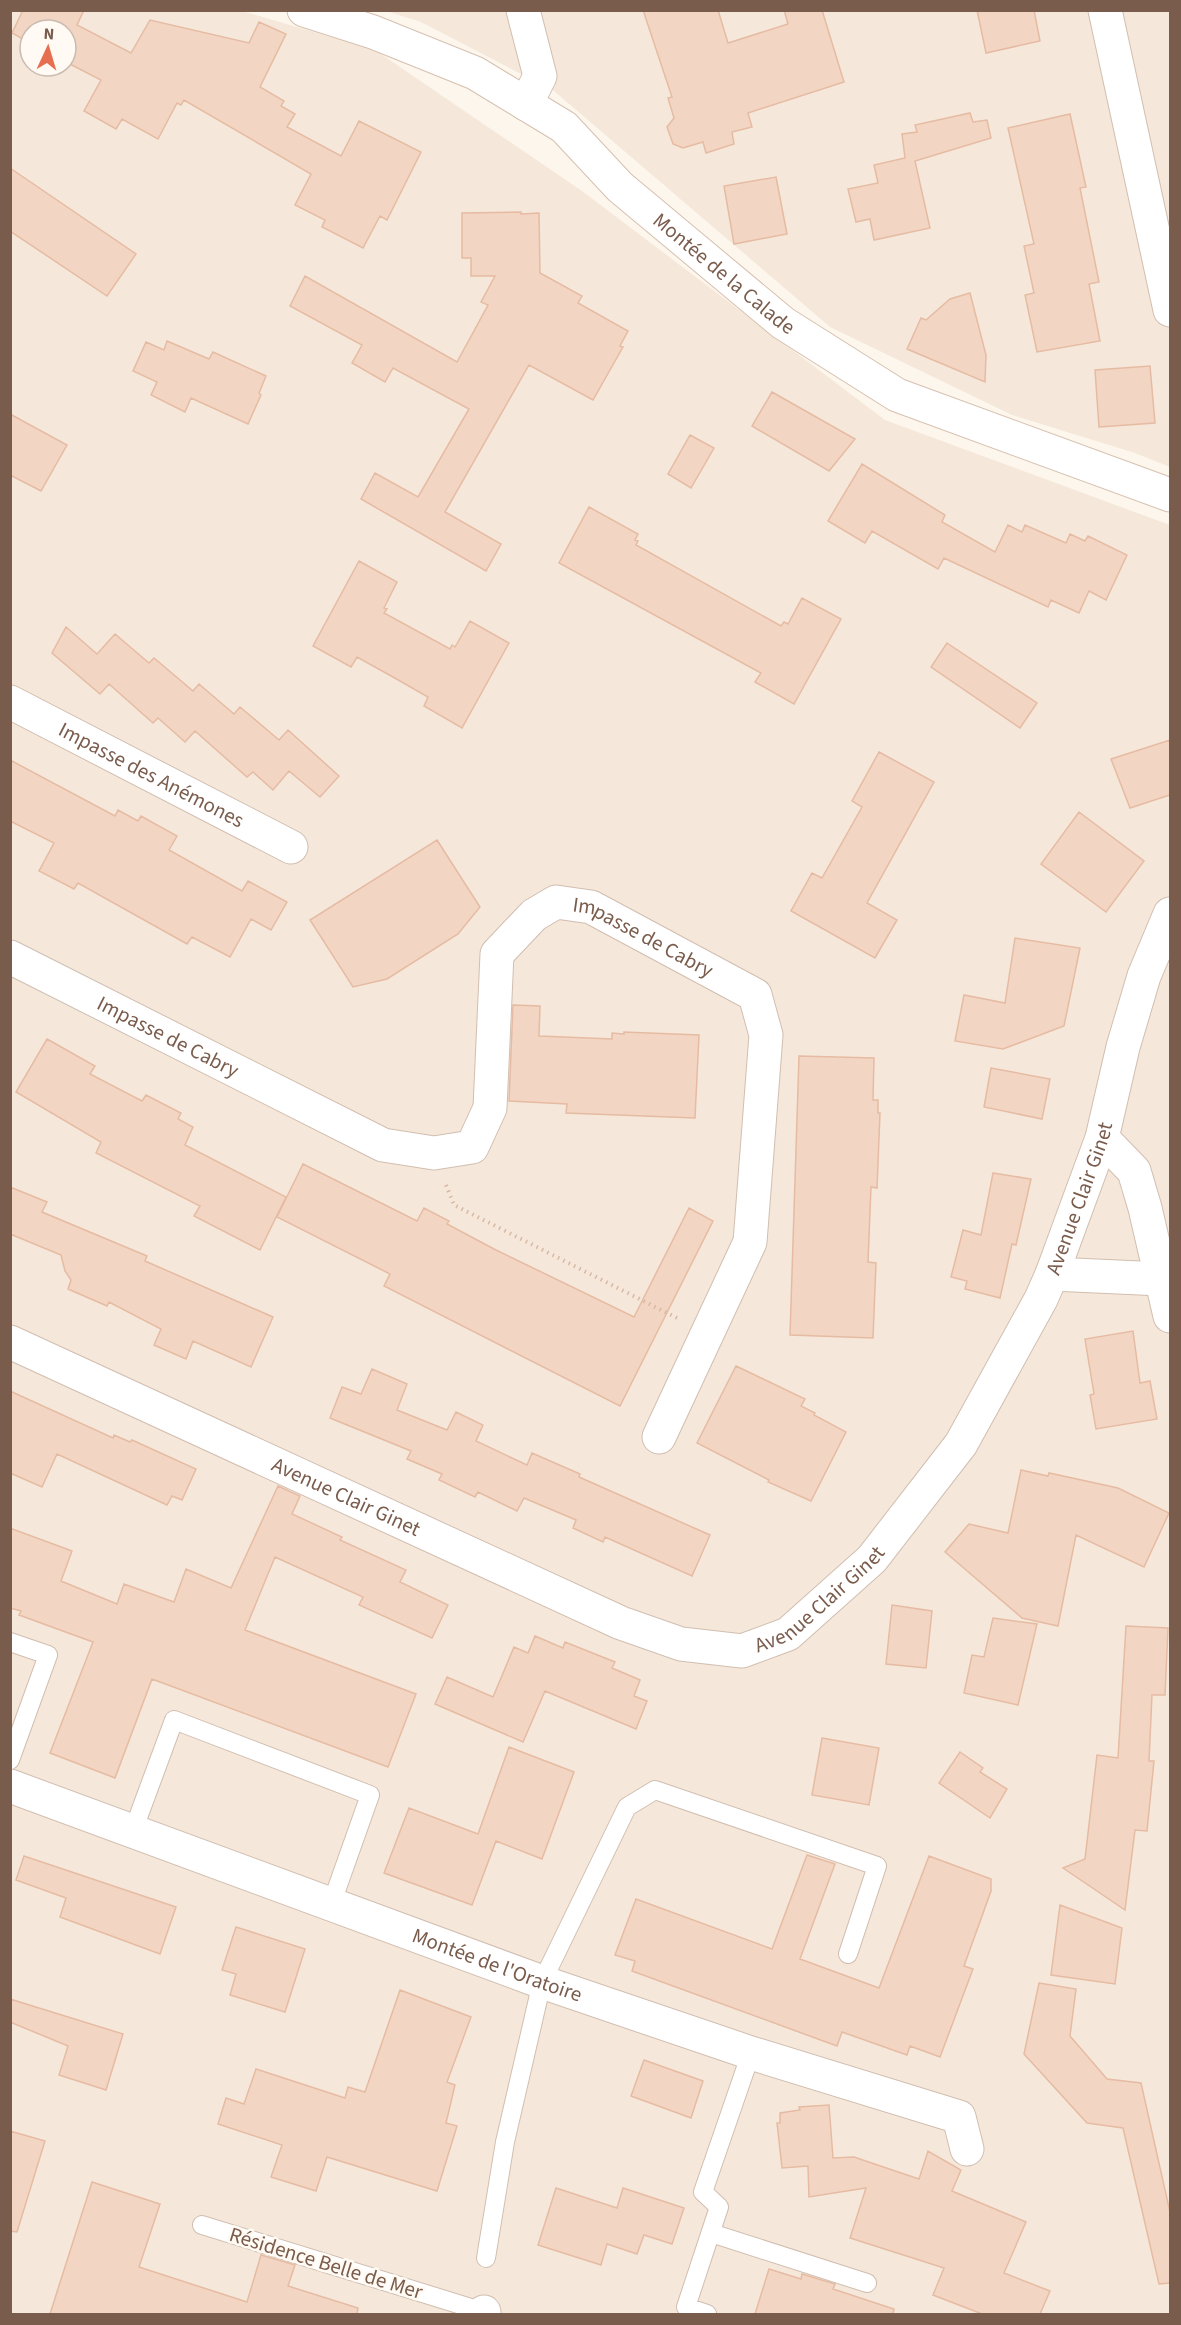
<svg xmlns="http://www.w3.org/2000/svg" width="1181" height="2325" font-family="'Source Sans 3',sans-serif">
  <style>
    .residential { fill: #f5e8da; fill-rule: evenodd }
    .building { fill: #f3d5c3; stroke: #e6bba3; stroke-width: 1.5 }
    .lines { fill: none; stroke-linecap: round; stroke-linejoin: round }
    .lane-casing { stroke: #d1beb0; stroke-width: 20 }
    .street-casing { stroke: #d1beb0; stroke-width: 35 }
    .secondary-casing { stroke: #d6c0b0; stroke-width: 35 }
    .path { stroke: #d9b8a5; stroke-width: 4; stroke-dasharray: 1.5 4.5; stroke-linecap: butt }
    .lane { stroke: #fff; stroke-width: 18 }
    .street { stroke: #fff; stroke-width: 33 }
    .secondary { stroke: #fff; stroke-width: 33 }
    .labels { text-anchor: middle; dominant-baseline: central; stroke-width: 5; stroke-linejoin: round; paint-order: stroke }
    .street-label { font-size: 21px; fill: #7a5c4d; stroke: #fffaf3 }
  </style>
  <rect width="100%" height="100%" fill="#fdf6ec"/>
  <!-- residential -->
  <path class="residential" d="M11,11h231l133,39 207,141 303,229 285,105v1789h-1159zM30,30h36v36h-36z
    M386,11h784v456l-35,-14 -123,-38 -182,-88 -276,-236 -133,-69z"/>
  <!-- building -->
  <path class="building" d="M23,10h61l-7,15 54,28 19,-33 99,23 10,-21 27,12 -26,53 24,14 -3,5 14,8 -8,13 54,29 18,-35 62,31 -34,68 -7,-4 -17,32 -41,-21 3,-7 -30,-15 16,-31 -127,-74 -3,5 -4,-2 -19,36 -36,-20 -6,10 -32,-18 17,-31 -35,-18v-32h-36v13l-18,-10z
    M643,10h75l10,33 60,-19 -4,-14h38l22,72 -96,31 4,14 -20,5 2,12 -28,9 -3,-11 -20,6 -10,-4 -6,-17 7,-9 -6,-20 4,-1z
    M977,10h57l6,31 -54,12z
    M970,113l3,9 14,-2 4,18 -76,23 15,67 -56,12 -4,-21 -14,3 -8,-33 30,-6 -4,-18 31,-7 -3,-24 15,-2 -2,-7z
    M1070,114l16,73 -6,1 19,94 -10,2 11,57 -63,11 -12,-57 9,-2 -10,-47 10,-2 -26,-116z
    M10,168l126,86 -29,42 -97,-65z
    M776,177l11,57 -53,10 -10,-58z
    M521,212v2l18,-1 1,60 42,23 -4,7 50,28 -8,15 3,1 -30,53 -64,-35 -84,147 56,32 -15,27 -125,-72 14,-26 43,24 51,-88 -76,-41 -8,14 -33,-19 10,-18 -72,-39 15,-30 152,86 31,-57 -7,-3 14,-26h-24v-18h-9v-45z
    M970,293l16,62 -1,27 -78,-33 14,-31 5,2 24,-21z
    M167,341l42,18 4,-7 53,24 -7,17 2,2 -13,29 -57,-26 -6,14 -34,-17 6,-13 -24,-11 13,-29 18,8z
    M1150,366l5,57 -56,4 -4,-57z
    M772,392l83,47 -26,32 -77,-45z
    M10,414l57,31 -26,46 -31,-16z
    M690,435l24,13 -23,40 -23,-14z
    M862,464l83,51 -3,7 53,30 13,-27 14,7 3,-7 41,18 4,-9 15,7 3,-5 39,19 -21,45 -17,-9 -10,22 -28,-13 -3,7 -104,-49 -6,11 -66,-38 -7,12 -37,-22z
    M589,507l49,27 -3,6 3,1 -2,4 145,81 3,-4 4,2 14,-26 39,21 -47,85 -39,-22 6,-9 -202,-110z
    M359,561l38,21 -13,26 3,1 -3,4 66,36 2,-4 3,2 15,-26 39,22 -47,85 -38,-22 4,-9 -35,-20 -36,-20 -6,10 -38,-21z
    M66,627l31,27 18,-20 34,29 5,-5 39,33 6,-7 35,30 6,-7 39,33 9,-10 51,46 -19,21 -31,-26 -16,19 -20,-18 -6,5 -52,-46 -10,11 -27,-24 -5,5 -44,-39 -9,10 -48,-41z
    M947,643l90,60 -17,25 -89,-61z
    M1170,740v55l-40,13 -19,-49z
    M879,752l55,30 -67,121 30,17 -22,38 -84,-47 21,-38 10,5 40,-71 -10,-6z
    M10,760l105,56 3,-6 20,11 3,-5 36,20 -8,14 73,41 6,-10 39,21 -16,28 -20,-11 -21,38 -38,-20 -5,7 -109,-61 -4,6 -35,-18 15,-28 -44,-22z
    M1079,812l65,49 -38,51 -65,-48z
    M437,840l43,67 -22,27 -71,45 -34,8 -43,-67z
    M1015,938l65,10 -16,78 -61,23 -48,-8 9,-46 41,8z
    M513,1005l27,1 -1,30 73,3v-6l12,1v-2l75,3 -4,83 -129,-5 1,-9 -58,-3z
    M47,1039l48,27 -5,8 52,27 4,-6 35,18 -3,6 15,8 -8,18 101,52 -26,53 -66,-34 6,-10 -104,-53 5,-11 -85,-50z
    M799,1056l75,2 -1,42h5v13h2l-3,75 -6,-1 -3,75 8,1 -3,75 -83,-3z
    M991,1068l59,11 -8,40 -58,-12z
    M303,1164l114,57 7,-13 25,13 -2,3 47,25 140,68 55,-109 24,13 -93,185 -236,-120 6,-12 -113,-57z
    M993,1173l38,6 -15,66 -4,-1 -12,54 -35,-9 2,-8 -16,-4 12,-47 18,5z
    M10,1187l37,15 -5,10 105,44 -2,5 128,56 -22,50 -58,-26 -7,18 -32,-14 7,-16 -52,-27 -2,4 -39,-17 3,-9 -6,-9 -4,-16 -51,-21z
    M1133,1331l7,52 10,-2 7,38 -61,10 -6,-34 4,-1 -9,-55z
    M736,1366l69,33 -4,7 14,7 -1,2 32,17 -35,69 -43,-19 1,-2 -72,-37z
    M372,1369l35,15 -10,26 50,20 9,-18 27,13 -7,16 51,24 5,-12 48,21 -1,3 131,58 -18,41 -87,-39 -2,5 -30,-14 3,-8 -52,-22 -7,13 -39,-19 -3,5 -36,-17 3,-6 -35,-15 4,-8 -81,-33 12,-31 19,7z
    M10,1391l103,47 1,-3 16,7 2,-2 64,29 -14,31 -10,-4 -5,9 -110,-51 -15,33 -32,-14z
    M1021,1470l27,6 1,-3 69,15 51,25 -25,54 -68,-32 -18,91 -36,-8 -77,-66 24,-28 39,9z
    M278,1486l22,10 -8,18 50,23 -2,3 66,30 -6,12 48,23 -16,33 -73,-33 4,-8 -88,-40 -30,73 171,64 -28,73 -236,-88 -37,99 -65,-25 43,-111 -74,-27 2,-4 -11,-3v-80l62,23 -11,30 56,23 7,-20 50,18 12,-33 45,19z
    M892,1605l40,6 -6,57 -40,-4z
    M993,1618l44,6 -19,81 -54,-12 8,-38 12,2z
    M1126,1626l42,2 -3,67h-13l-3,66h5l-7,70 -12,-1 -10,80 -62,-42 22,-9 12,-104 21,3z
    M535,1636l28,12 2,-6 50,20 -3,6 28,12 -6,16 13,5 -11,28 -91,-38 -22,51 -88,-38 12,-27 46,20 21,-50 14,6z
    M822,1738l57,10 -10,57 -57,-10z
    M509,1747l65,25 -32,87 -46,-18 -24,64 -88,-32 25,-65 69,26z
    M960,1752l23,16 -3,4 27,17 -17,29 -51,-35z
    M807,1855l28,9 -35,95 79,29 50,-132 62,23v12l-27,75 9,3 -33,88 -30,-11 -3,9 -65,-23 -5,14 -205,-75 3,-10 -20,-6 21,-56 136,50z
    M24,1856l152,51 -16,47 -100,-37 6,-19 -50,-18z
    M1060,1905l62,23 -7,56 -64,-9z
    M236,1927l69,22 -20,63 -55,-17 6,-21 -14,-4z
    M1039,1983l37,6 -6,47 37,43 34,4 29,129v71l-11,1 -36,-156 -36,-5 -63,-69z
    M400,1990l71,27 -24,65 8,3 -9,38 11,3 -20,65 -110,-34 -11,34 -45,-14 11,-32 -64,-21 8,-26 18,6 12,-35 89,29 3,-11 17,5z
    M10,1999l113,35 -17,56 -47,-15 9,-29 -58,-24z
    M644,2060l59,21 -12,37 -60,-22z
    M829,2105l4,53 21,-1 65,22 9,-28 33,19 -9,21 74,31 -22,51 46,18 -10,23h-58l-49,-19 11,-27 -94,-30 16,-50 -57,9 -1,-31 -26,2 -5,-45h3v-10l20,-3 -1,-3z
    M10,2131l35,10 -28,91 -7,-1z
    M92,2182l68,22 -21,63 108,35 14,-47 34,10 -7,21 70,22 -1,6h-307z
    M556,2188l61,20 6,-20 61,20 -12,36 -28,-9 -7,19 -30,-10 -6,21 -63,-20z
    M769,2269l32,10 1,-5 33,10 -2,5 61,20 -1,5h-138z"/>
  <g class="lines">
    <!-- lane casing -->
    <g class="lane-casing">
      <path id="lane" d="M10,1642l38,13 -38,105
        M133,1831l41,-111 196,75 -39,110
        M202,2225l282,87
        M711,2233l156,50
        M486,2258l19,-116 37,-160 85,-175 28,-17 222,76 -29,88
        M707,2314l-21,-7 33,-100 -16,-15 48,-139"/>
    </g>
    <!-- street casing -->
    <g class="street-casing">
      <g id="street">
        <path d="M523,10l17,66 -14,28"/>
        <path d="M1105,10l65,300"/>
        <path id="s1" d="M10,702l281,145"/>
        <path id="s2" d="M10,957l373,188 51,8 38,-6 18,-39 7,-154 37,-39 22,-13 35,5 164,88 11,40 -16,207 -91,195"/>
        <path d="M1102,1138l32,33 11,37 25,108"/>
        <path d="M1052,1274l110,5"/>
        <path id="s3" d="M10,1342l611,281 60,21 61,7 46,-17 84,-75 89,-115 80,-145 11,-25 50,-136 21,-91 21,-71 26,-62"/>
        <path id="s4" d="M10,1786l532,196 209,71 208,64 8,32"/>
        <path d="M484,2314v-2"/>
      </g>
    </g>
    <!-- secondary casing -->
    <g class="secondary-casing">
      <g id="secondary">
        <path id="s5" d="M304,10l69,22 102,41 89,54 56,60 163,136 114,72 273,100"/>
      </g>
    </g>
    <!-- path -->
    <path class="path" d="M446,1185l8,20 223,113"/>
    <!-- lane -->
    <use href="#lane" class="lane"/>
    <!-- street -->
    <use href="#street" class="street"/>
    <!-- secondary -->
    <use href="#secondary" class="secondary"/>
  </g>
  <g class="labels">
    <!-- street labels -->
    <g class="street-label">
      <text stroke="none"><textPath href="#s5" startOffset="504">Montée de la Calade</textPath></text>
      <text stroke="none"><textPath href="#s1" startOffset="159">Impasse des Anémones</textPath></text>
      <text stroke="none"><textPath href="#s2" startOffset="879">Impasse de Cabry</textPath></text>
      <text stroke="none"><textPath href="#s2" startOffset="177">Impasse de Cabry</textPath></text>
      <text stroke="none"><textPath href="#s3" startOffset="1378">Avenue Clair Ginet</textPath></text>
      <text stroke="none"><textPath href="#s3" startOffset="370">Avenue Clair Ginet</textPath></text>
      <text stroke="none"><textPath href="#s3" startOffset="892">Avenue Clair Ginet</textPath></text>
      <text stroke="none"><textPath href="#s4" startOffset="519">Montée de l'Oratoire</textPath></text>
      <text transform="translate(326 2263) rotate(17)">Résidence Belle de Mer</text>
    </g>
  </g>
  <!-- border -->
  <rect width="1181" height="2325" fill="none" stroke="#7a5c4d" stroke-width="24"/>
  <!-- north arrow -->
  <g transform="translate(48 48) rotate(4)"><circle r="28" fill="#fffaf3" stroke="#cabbb1" stroke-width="1.5"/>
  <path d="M0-4.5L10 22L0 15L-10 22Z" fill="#e76f51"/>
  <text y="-9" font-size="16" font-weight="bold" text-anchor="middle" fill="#7a5c4d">N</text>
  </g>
</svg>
